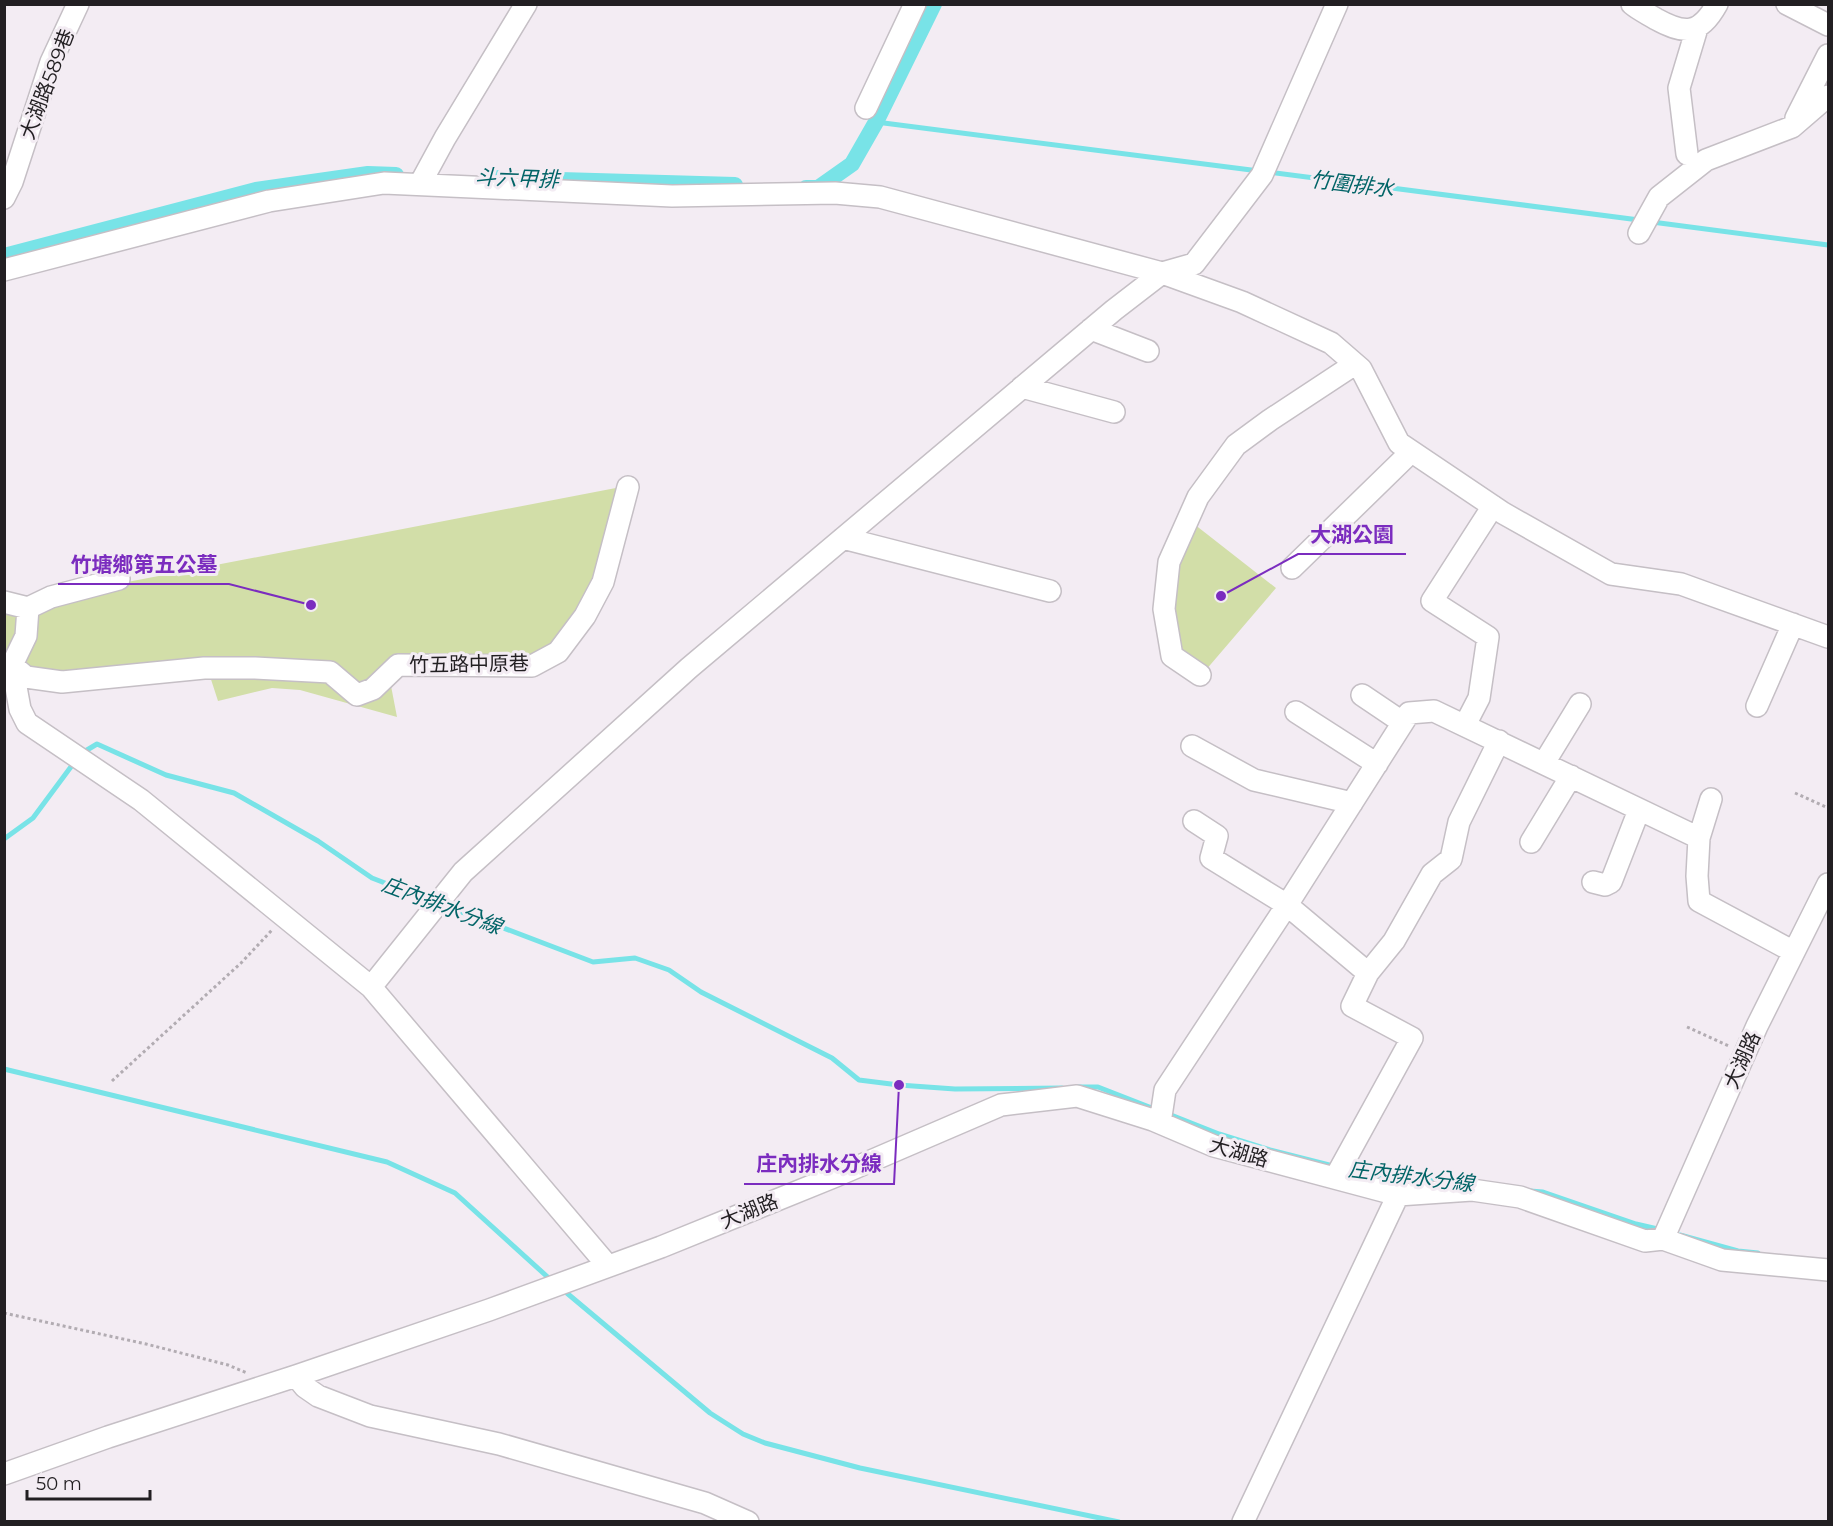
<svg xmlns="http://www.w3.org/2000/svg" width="1833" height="1526" font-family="Montserrat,'Noto Sans TC',sans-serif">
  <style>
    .green { fill: #d2dea8 }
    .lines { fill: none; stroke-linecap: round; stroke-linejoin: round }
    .stream { stroke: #78e3e7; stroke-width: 5 }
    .canal { stroke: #78e3e7; stroke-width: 16 }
    .minor-casing { stroke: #c5bfc5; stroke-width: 24 }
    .path { stroke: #b2acb2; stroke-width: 3; stroke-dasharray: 3 3; stroke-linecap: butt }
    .minor { stroke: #fff; stroke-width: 21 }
    .labels { text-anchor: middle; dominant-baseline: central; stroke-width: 6; stroke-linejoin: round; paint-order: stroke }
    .street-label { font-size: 20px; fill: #221f22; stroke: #f3ecf3 }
    .water-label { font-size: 21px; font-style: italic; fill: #026467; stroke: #f3ecf3 }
    .leader { fill: none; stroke: #7b2cbf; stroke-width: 2 }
    .callout-dot { fill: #7b2cbf; stroke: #f3ecf3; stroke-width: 2 }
    .callout-label { font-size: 21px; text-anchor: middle; font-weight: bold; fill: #7b2cbf; stroke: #f3ecf3; stroke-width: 6; stroke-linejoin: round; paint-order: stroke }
  </style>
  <rect width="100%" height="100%" fill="#f3ecf3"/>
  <!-- green -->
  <path class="green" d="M621,487l-19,81 -36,71 -38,22 -141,4 10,52 -97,-27 -28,-2 -54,13 -12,-37 -159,13 -42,-19 -1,-49 113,-25z
    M1194,524l82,64 -71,83 -27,-19 -7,-49 7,-44z"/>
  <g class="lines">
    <!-- stream -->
    <path class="stream" d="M876,122l383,49
      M1268,172l371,48
      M1652,222l176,23
      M82,753l15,-9 69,31 68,18 84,48 54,37 62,24
      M4,839l29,-21 43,-58
      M443,905l150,57 42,-4 34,12 32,22 131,66 27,22 40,5 56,4 107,-1
      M4,1069l383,93 68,31 97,88
      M1078,1087h20l59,23
      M1166,1113l53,21 51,16 67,17
      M1346,1169l13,4 88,9
      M1530,1191l13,1 93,32 26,6
      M1680,1235l58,16 20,2
      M562,1289l148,124 33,21 22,9 95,25 259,54"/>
    <!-- canal -->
    <path class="canal" d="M491,178l244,7
      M806,188h12l34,-24 24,-42 58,-118
      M4,256l252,-66 112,-16 28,1"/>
    <!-- minor casing -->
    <g class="minor-casing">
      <path id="minor" d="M1632,4c7,6 16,10 24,15 29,16 44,16 61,-15
        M1787,4l41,21
        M866,108l49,-104
        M1796,118l32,-63
        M1687,154l-8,-66 18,-60
        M420,184l25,-46 81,-134
        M4,198l8,-16 39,-120 27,-58
        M1639,233l20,-36 47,-37 86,-33 36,-31
        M4,270l265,-69 115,-18 288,13 163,-3 45,4 282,76 80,29 89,41 30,26 38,74 104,70 108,61 70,10 147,53
        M1091,329l57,22
        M1022,387l92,25
        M843,538l207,53
        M1292,568l119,-116
        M4,602l24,6 23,-11 68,-18
        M28,608l-2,28 -14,29 8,44 7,14 114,77 230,187 237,279
        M5,666l7,-1 14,12 36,5 142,-14h51l75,4 27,23 16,-6 25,-24 134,1 26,-14 27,-36 18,-34 25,-95
        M1200,675l-28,-19 -8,-47 5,-47 29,-65 38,-52 34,-25 85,-56
        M1362,695l40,27
        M1757,706l36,-82
        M1296,712l81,52
        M1465,725l14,-27 9,-61 -56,-36 61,-95
        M1192,746l62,34 98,23
        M1544,763l36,-59
        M1194,821l23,15 -6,22 76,47 81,68
        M1699,838l12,-39
        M1531,842l40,-66
        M1593,882l12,3 6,-3 28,-72
        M371,987l92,-115 226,-204 425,-358 48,-37 32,-9 68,-89 75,-171
        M1160,1123l5,-33 122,-185 122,-192 25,-2 265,127 -2,38 2,25 95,51
        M1335,1178l77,-140 -60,-32 16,-33 26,-32 38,-67 19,-15 8,-37 40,-81
        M1663,1239l94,-213 71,-142
        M296,1376l9,11 13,9 52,20 129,28 206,59 43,19
        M4,1474l104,-37 188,-61 193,-66 172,-63 175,-71 165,-71 76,-9 76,24 61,26 184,49 74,-5 48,7 125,44 18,-2 59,21 106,10
        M1243,1522l155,-327"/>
    </g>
    <!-- path -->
    <path class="path" d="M1795,793l33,15
      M1687,1027l42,19
      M112,1081l129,-118 31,-33
      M4,1313l142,31 82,21 19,8"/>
    <!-- minor -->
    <use href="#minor" class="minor"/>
  </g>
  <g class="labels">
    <!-- street labels -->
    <g class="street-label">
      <text transform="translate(47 84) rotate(-69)">大湖路589巷</text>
      <text transform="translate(469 664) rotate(-1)">竹五路中原巷</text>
      <text transform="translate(1742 1060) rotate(-66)">大湖路</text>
      <text transform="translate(1239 1152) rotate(16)">大湖路</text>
      <text transform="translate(749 1211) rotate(-22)">大湖路</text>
    </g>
    <!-- water labels -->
    <g class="water-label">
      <text transform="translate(517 178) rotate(2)">斗六甲排</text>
      <text transform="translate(1352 184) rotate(7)">竹圍排水</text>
      <text transform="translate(442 905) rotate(21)">庄內排水分線</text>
      <text transform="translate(1411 1176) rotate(7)">庄內排水分線</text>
    </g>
  </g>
  <!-- callouts -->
  <path class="leader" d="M1221 596L1298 554H1406M311 605L229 584H58M899 1085L894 1184H744"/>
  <g class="callout-dot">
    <circle cx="1221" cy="596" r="6"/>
    <circle cx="311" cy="605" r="6"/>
    <circle cx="899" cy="1085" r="6"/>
  </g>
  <g class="callout-label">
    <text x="1352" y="542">大湖公園</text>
    <text x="144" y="572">竹塘鄉第五公墓</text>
    <text x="819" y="1171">庄內排水分線</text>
  </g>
  <!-- border -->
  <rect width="1833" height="1526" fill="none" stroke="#221f22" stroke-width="12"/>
  <!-- scale -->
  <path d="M27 1490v9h123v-9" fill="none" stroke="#221f22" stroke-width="3"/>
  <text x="36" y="1490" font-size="18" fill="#221f22" stroke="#f3ecf3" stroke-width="4.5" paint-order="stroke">50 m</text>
</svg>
